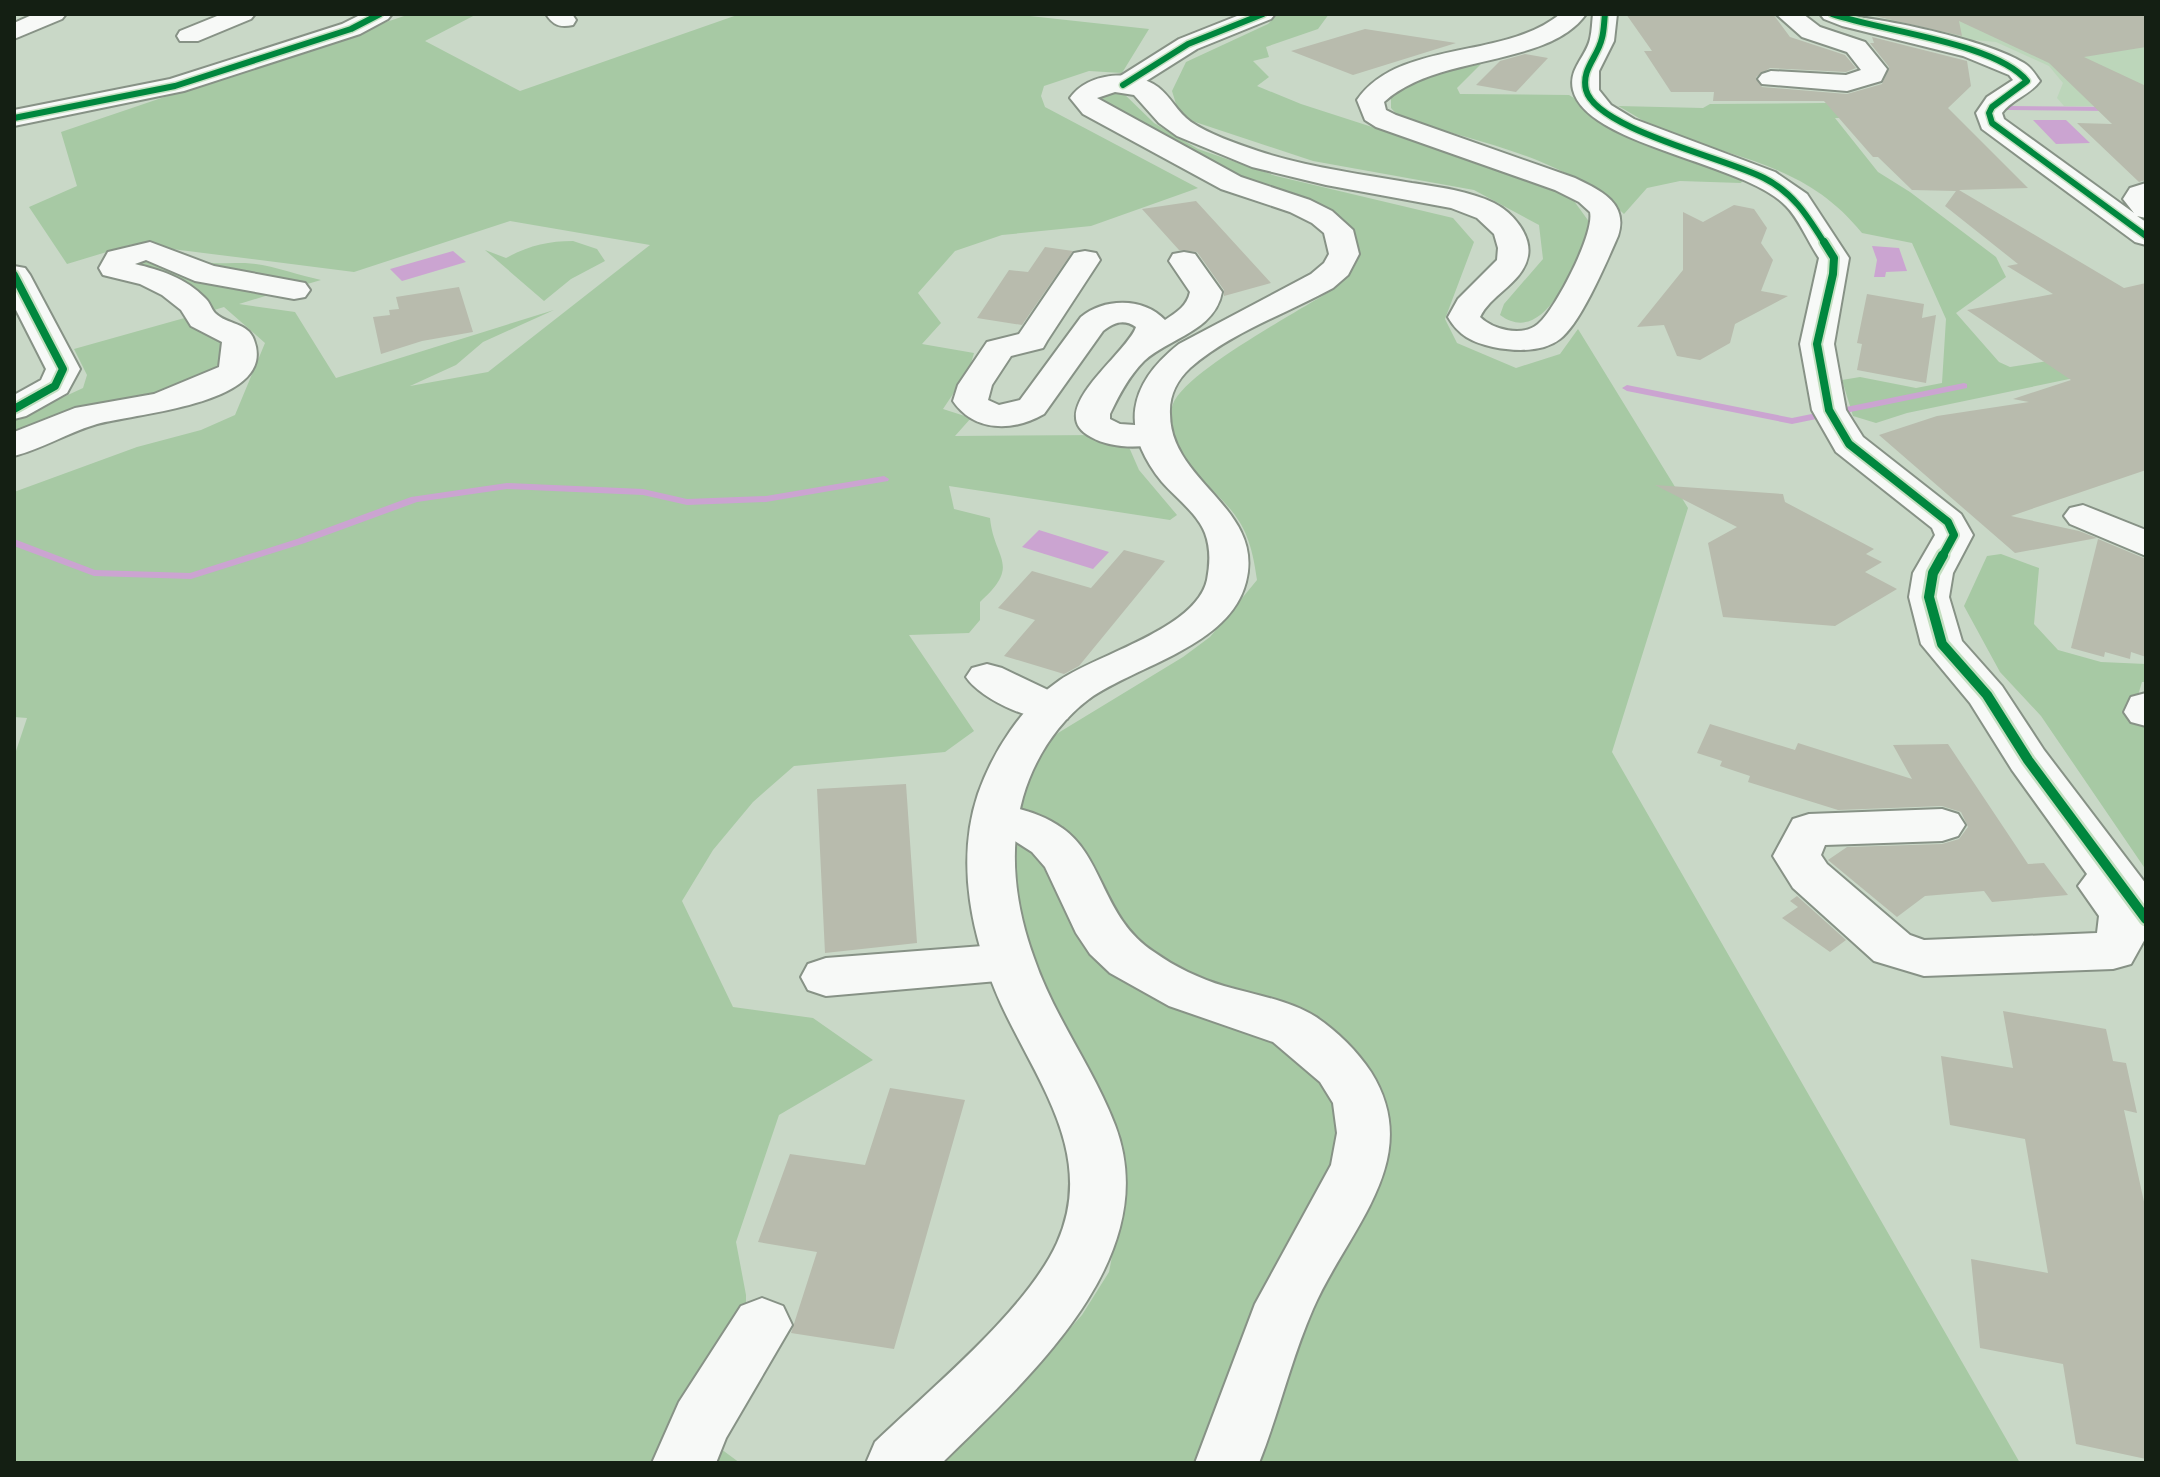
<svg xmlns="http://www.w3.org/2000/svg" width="2160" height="1477" font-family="Manrope,sans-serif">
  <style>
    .built { fill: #bcd6ba }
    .green { fill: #a7c9a4 }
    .water { fill: #cba4d1 }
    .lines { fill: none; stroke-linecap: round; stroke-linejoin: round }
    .stream { fill: #cba4d1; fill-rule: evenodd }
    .building { fill: #b8bbad }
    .minor-casing { stroke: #879286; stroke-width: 4 }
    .major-casing { stroke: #879286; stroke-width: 4 }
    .minor { fill: #f7f9f7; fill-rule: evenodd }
    .major { fill: #f7f9f7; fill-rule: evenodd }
    .cycleway-far2-casing { stroke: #c3dfc0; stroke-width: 9 }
    .cycleway-far1-casing { stroke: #c3dfc0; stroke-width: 12 }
    .cycleway-casing { stroke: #c3dfc0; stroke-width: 15 }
    .cycleway-far2 { stroke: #00873e; stroke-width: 6 }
    .cycleway-far1 { stroke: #00873e; stroke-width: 8 }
    .cycleway { stroke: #00873e; stroke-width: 10 }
  </style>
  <rect width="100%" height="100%" fill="#c9d8c7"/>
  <!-- built -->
  <path class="built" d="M1884,14l198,5 64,28v59h-82l-7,-8 6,-15 -14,-17 -53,-24 -56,-5 -52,-12z"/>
  <!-- green -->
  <path class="green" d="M410,14h67l-52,27 95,50 220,-77h271l138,15 -27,44 -33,-2 -45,15 -3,10 4,11 153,81 -107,38 -89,9 -47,16 -37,42 23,30 -19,21 52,9 -5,17 -26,39 28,9 -16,18 150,-1 20,3 14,32 38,45 -7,5 -221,-34 5,23 36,9c4,42 32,46 -10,84v18l-11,13 -60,2 65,96 -29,21 -151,14 -41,36 -40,48 -31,51 51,106 80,11 60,42 -94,55 -43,127 10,53v29l-67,94 61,45h-726v-706l13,-39 -13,-1v-225l123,-45 64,-17 34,-15 30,-72 -41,-36 -13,4 -82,-44 7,-12 142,37 -39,12 56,8 41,66 218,-68 -71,32 -27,23 -46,21 78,-14 162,-127 -140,-24 -156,51 -182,-23c20,17 49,14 73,14 24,1 52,12 76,17l-24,7 -171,-39 11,-3 -4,-1 -66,20 -38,-57 48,-21 -16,-54z
    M1278,14h51l-11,15 -52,18 3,10 -16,4 16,16 -12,9 44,18 232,75 41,22 16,22c-11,32 -43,127 -90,92l4,-11 39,-45 -4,-34 -65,-35 -161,-29 -133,-44 -8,-26 14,-29 82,-38z
    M1468,62l13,2 -24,24 3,6 109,1 65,39 111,42 -4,7 -61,-2 -33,7 -23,26c-57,-57 -150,-73 -224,-96l-9,-10v-16z
    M1119,89l35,34 44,26 78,27 177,42 21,24 -29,77 12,24 59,25 44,-14 18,-25 110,179 -76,244 408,711h-1088l115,-109 35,-39 27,-43 11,-56 -129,-288 40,-169 27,-26 125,-76 27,-20 47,-57c-8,-60 -23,-67 -62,-108 -15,-15 -30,-47 -22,-68 12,-32 126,-93 159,-114 26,-23 34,-31 16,-64l-118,-52 -144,-73z
    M1825,103l16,1 18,14h-24l43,54 32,20 86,65 10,20 -50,36 43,49 11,5 136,-21v17l-239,50 -31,10 -23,-7 -11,-36 18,-3 56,11 26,-5 4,-64 -34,-76 -50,-10c-55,-69 -125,-73 -200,-103 -15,-6 -29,-16 -44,-24l85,2 7,-4z
    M573,241l24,8 8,12 -34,18 -27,22 -59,-51 21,8c22,-12 42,-17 67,-17z
    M188,317l40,21 -8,38 -206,64v-20l69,-32 4,-13 -13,-26z
    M2001,554l38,14 -5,56 24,26 43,12 45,2v18h-4l-9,30 13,17v141l-105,-154 -41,-44 -36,-66 23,-50z"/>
  <!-- water -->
  <path class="water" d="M2033,120h33l24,23 -34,1z
    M1872,246l27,2 8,23 -21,1 -1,5h-11l3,-17z
    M453,251l13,11 -64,19 -12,-12z
    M1039,530l70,22 -16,17 -71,-22z"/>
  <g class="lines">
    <!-- stream -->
    <path class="stream" d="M2007,106l104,1 4,2 -4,2 -101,-1h-3z
      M1964,383l3,1v4l-175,36 -165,-33 -5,-3 5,-3 165,33z
      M884,476l5,3 -1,2 -122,21 -79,3 -44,-10 -136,-6 -90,13 -112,41 -114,36 -97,-3 -80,-30v-7l81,31 95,3 107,-34 114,-42 96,-14 136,6 44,10 79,-3z"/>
  </g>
  <!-- building -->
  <path class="building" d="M1626,14h147l17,23 55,18 11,13 -10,4 -76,-4 -14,9 6,10 85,7 35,-10 7,-17 -19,-24h4l-2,-6 95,24 4,25 -23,22 80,80 -69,2 165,98 22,-5v187l-135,46 68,15 18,7 -82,15 -136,-118 58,-19 92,-14 -16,-3 58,-19 -104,-70 86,-16 -46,-28 11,-2 -73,-58 11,-15 -44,-1 -34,-33h-5l-49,-56h-111l1,-9h-43l-27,-41h8z
    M1866,14h280v33l-62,10 62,29v94l-7,2 -62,-59 35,1 -63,-61 -90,-42 3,15z
    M1365,29l91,14 -103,32 -62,-24z
    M1525,54l23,4 -32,34 -40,-7 24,-24z
    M1196,201l75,82 -47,13v-6l-27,-38 -18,-2 -37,-41z
    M1734,205l20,4 13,19 -6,15 12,17 -12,31 27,5 -53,28 -5,19 -30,17 -23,-4 -13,-31 -27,2 46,-57v-58l20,10z
    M1045,247l28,4 -51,74 -45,-7 32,-48 19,2z
    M459,287l14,45 -51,9 -41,13 -8,-37 17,-2 -1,-5 10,-1 -3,-12z
    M1867,294l57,10 -2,14 14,-3 -10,68 -69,-13 5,-26 -5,-1z
    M1655,485l128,9 2,8 89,47 -8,5 16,8 -17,10 32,17 -62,37 -112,-9 -15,-74 29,-16z
    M2098,539l48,20v98l-15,-5 -1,7 -25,-7 -1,5 -33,-9z
    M1124,550l41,11 -86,105 -15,8 -60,-18 31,-36 -37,-12 34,-37 59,17z
    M1710,724l85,26 3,-7 114,36 -19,-34 55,-1 80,120 16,-1 24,32 -76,7 -8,-11 -59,5 -28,21 -69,-57 19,-13 95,-3 17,-5 9,-12 -7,-15 -19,-6 -104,4 -90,-28 2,-6 -30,-10 2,-5 -25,-8z
    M906,784l11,159 -92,10 -8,-164z
    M1797,896l49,44 -16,12 -48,-34 16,-11 -8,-6z
    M2003,1011l103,18 7,32 13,2 11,50 -13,-3 22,101v248l-70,-15 -13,-80 -83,-16 -9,-89 77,14 -23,-134 -75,-14 -9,-69 72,12z
    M890,1088l75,12 -71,249 -103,-16 26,-81 -59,-10 32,-88 75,11z"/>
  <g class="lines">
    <!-- minor casing -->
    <g class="minor-casing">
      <path id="minor" d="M34,14h32l-4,5 -48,20v-16z
        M222,14h33l-4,5 -53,22h-18l-3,-5 3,-5z
        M362,14h30l-4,5 -28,15 -176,57 -170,35v-16l156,-31 172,-55z
        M546,14h26l4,6 -3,5c-13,3 -20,0 -27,-11z
        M1242,14h33l-4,5 -74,30 -65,41h-18l-4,-5 4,-5 65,-41z
        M1593,14h24l-3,27 -15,30v19l12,15 23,14 141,53 32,22 42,64 -15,86 12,66 17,27 98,77 12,21 -20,38 -4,24 13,44 40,45 42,64 102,134v53l-15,27 -18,5 -189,7 -50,-15 -81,-73 -20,-32 20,-37 16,-5 133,-5 16,5 7,11 -7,11 -16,5 -117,4 -4,10 6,9 83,71 14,5 173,-7 2,-17 -21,-30 9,-12 -75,-104 -42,-67 -49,-59 -12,-47 4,-24 22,-38 -3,-7 -96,-76 -24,-42 -12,-66 19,-86c-11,-16 -20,-39 -33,-52 -42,-44 -199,-60 -213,-116 -5,-21 13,-33 17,-51 2,-8 2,-17 3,-25z
        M1776,14h27l17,13 45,15 22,27 -6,12 -34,10 -85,-7 -4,-5 4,-5 9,-3 75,4 15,-5 -14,-18 -45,-15z
        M1820,14c47,0 163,24 204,49 7,4 11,11 16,18 -10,14 -28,18 -38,32l2,6 130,94 -11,-14 7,-11 16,-5v35l-9,-2 9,6v23l-11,-3 -153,-113 -6,-16 11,-16 26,-17 -4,-5 -46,-19 -121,-30 -18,-7z
        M150,242l64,24 91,17 5,7 -5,7 -11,2 -99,-18 -49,-21 -11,4c25,6 51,14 70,34 5,4 6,11 10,15 12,12 33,9 39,27 25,66 -124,73 -160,85 -27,8 -52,24 -80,31v-24l61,-24 79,-14 65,-27 3,-25 -31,-16 -10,-16 -19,-15 -22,-11 -37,-9 -4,-7 9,-16z
        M1085,251l11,2 4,7 -53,81 -4,7 -32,8 -19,29 -4,15 11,5 21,-5 61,-83c23,-19 62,-20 84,3 12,-8 22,-14 25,-28l-21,-31 4,-7 11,-2 11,2 27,38c-7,39 -53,46 -78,69 -15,15 -25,34 -34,53v5l10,5 45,3 5,8 -5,8c-24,5 -53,6 -74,-6 -49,-25 36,-83 45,-110 -12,-8 -21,-5 -33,4l-59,83c-31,18 -70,18 -91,-13l5,-16 29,-43 32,-8 55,-81z
        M14,266l11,2 5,7 50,94 -13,24 -41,23 -12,3v-24l27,-15 5,-11 -32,-63z
        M2083,505l63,25v26l-76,-32 -6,-8 6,-8z
        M987,664l15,4 65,31 7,10 -7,10c-27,7 -85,-18 -101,-42l6,-9z
        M2146,693v33l-15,-4 -7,-10 7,-15z
        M995,802c23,7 47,11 67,26 42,29 40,90 92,124 21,15 46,27 70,34 31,9 65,14 92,31 22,15 41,34 55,55 55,88 -24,158 -58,237 -22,50 -34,104 -54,154h-64l60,-159 76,-139 6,-32 -4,-30 -13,-21 -47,-40 -104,-36 -59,-33 -20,-19 -14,-21 -31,-66 -13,-15 -22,-14 -31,-9 -7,-11 7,-11z
        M1009,944l18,5 7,13 -7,13 -18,5 -183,16 -18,-6 -7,-13 7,-13 18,-6z
        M762,1298l21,8 9,19 -66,113 -10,25h-64l27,-61 62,-96z"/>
    </g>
    <!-- major casing -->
    <g class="major-casing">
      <path id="major" d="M1560,14h26c-38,54 -149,39 -202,88l2,8 10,5 179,63c25,12 54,25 43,58 -11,25 -37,87 -58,103 -18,14 -47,12 -67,8 -21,-5 -34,-11 -45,-30l10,-18 39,-39 1,-12 -4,-14 -17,-16 -26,-10 -125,-23 -74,-18 -75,-31 -18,-13 -25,-28 -19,-3 -18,6 144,79 69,23 22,11 21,19 6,24 -11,21 -15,13c-47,26 -102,44 -143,80 -13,12 -21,28 -20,46 0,68 95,94 76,168 -16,64 -109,83 -157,117 -32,24 -55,60 -66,98 -15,53 -8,109 11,161 20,59 59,109 81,167 51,133 -89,255 -173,338h-76l9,-21c55,-53 151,-131 182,-199 40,-88 -21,-163 -56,-239 -29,-65 -46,-141 -23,-210 15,-43 44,-88 82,-114 38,-26 136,-51 147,-100 3,-16 4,-31 -2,-47 -8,-20 -29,-35 -43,-51 -42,-52 -35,-97 17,-138l132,-70 13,-11 5,-9 -5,-21 -12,-10 -22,-11 -69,-23 -138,-75 -13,-16c18,-26 63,-29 88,-11 13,10 19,25 33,35 20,13 44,21 67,29 49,16 102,23 154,32 27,4 57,8 82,20 18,9 38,32 34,53 -5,27 -37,38 -48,61 13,13 43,20 58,7 17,-14 57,-91 52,-112l-11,-10 -24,-12 -179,-63 -11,-7 -8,-20c42,-61 148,-40 203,-86z"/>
    </g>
    <!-- minor -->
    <use href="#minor" class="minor"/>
    <!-- major -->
    <use href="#major" class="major"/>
    <!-- cycleway-far2 casing -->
    <g class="cycleway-far2-casing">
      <path id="cycleway-far2" d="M1605,14c-1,8 -1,17 -3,24 -4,19 -21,31 -16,52 10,39 142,69 178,88 30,15 44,39 61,66
        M1832,14c49,17 165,29 195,67l-35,26 -3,6 3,10 154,113
        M1123,85l65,-41 75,-30
        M14,118l161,-32 176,-57 29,-15"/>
    </g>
    <!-- cycleway-far1 casing -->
    <g class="cycleway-far1-casing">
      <path id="cycleway-far1" d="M1824,242l10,16 -1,16 -16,70 12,66 20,34 99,78 6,13 -12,22
        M14,275l49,94 -8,17 -41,23"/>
    </g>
    <!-- cycleway casing -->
    <g class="cycleway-casing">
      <path id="cycleway" d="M1943,555l-10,18 -4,24 13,47 45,51 41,65 118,159"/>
    </g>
    <!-- cycleway-far2 -->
    <use href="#cycleway-far2" class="cycleway-far2"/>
    <!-- cycleway-far1 -->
    <use href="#cycleway-far1" class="cycleway-far1"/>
    <!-- cycleway -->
    <use href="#cycleway" class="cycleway"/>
  </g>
  <!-- border -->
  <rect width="2160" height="1477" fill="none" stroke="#141f13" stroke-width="32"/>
</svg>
